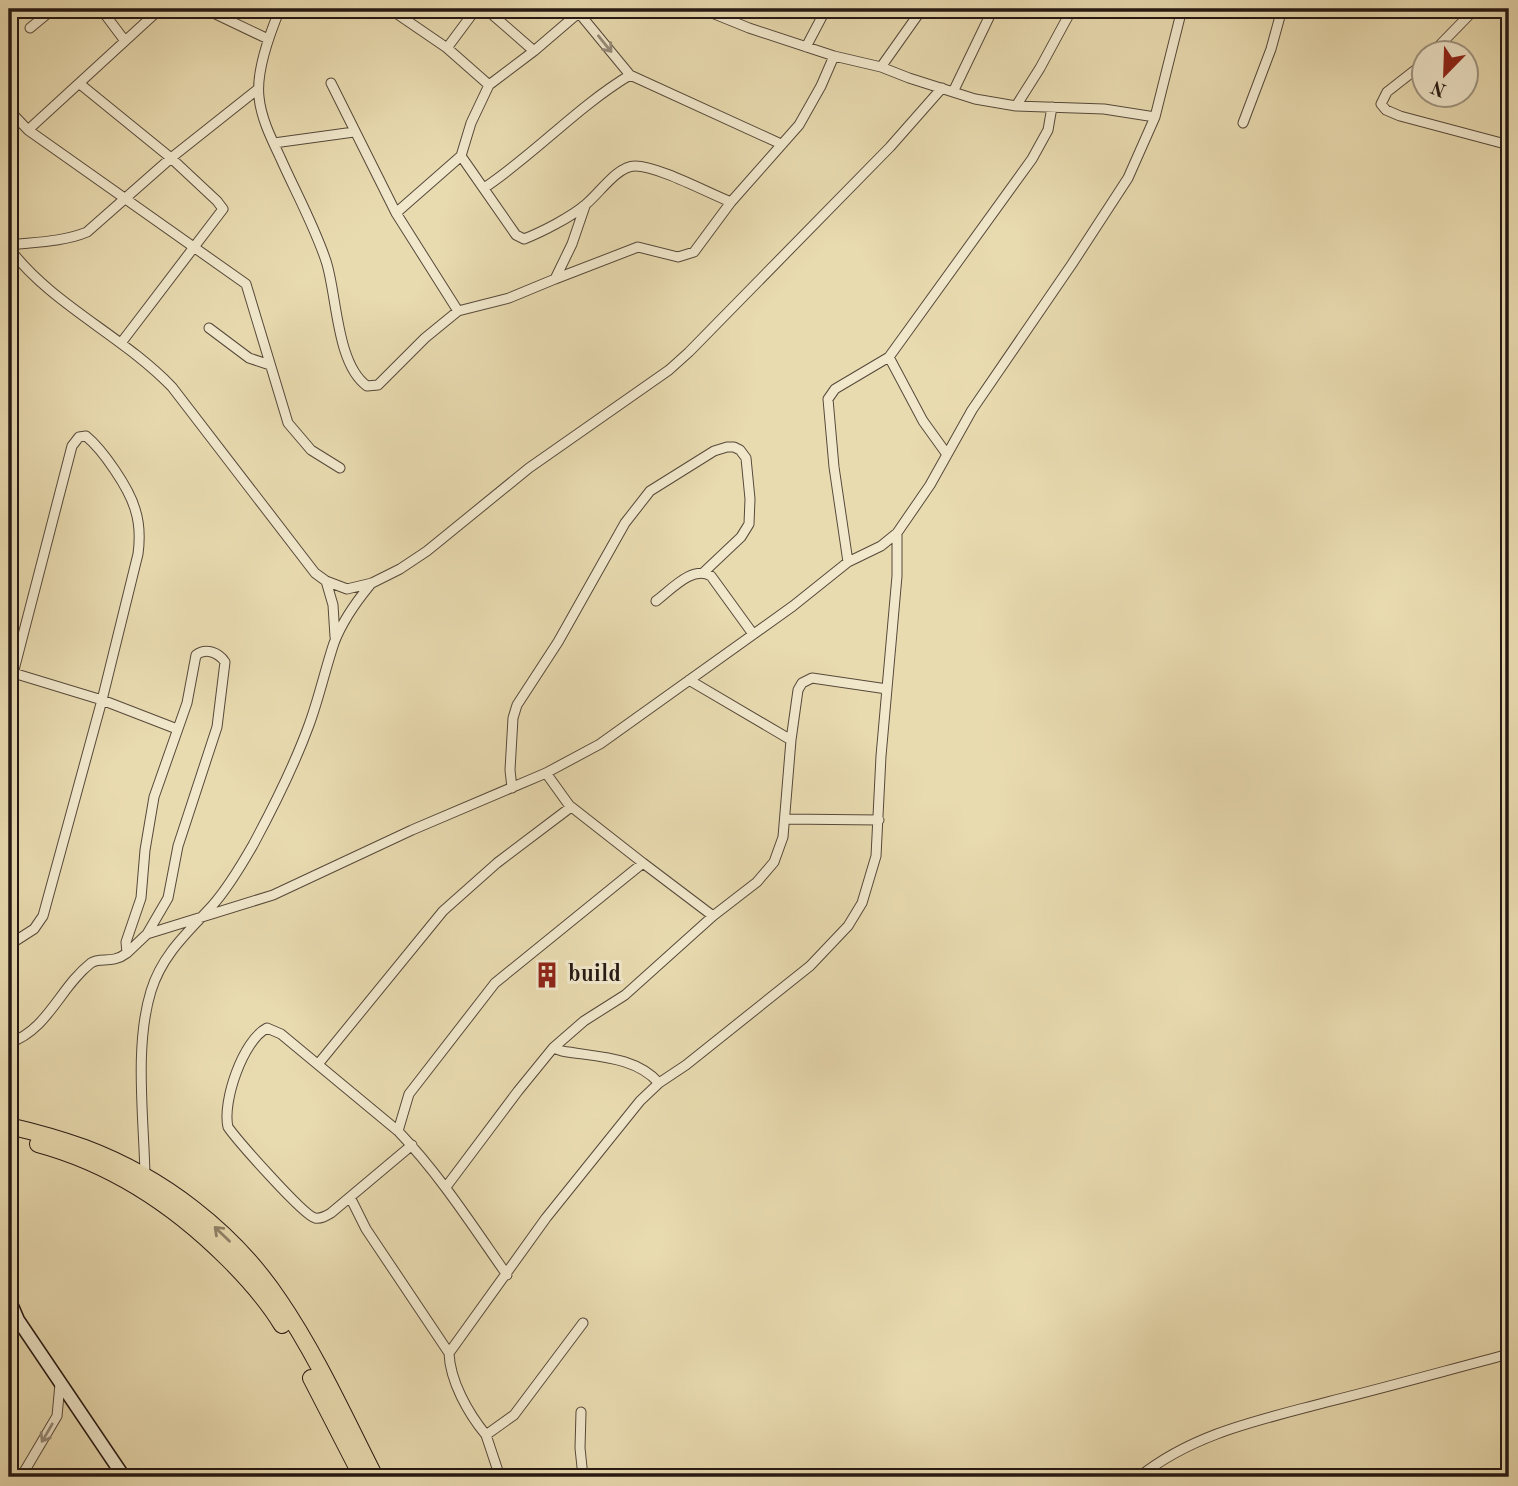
<svg xmlns="http://www.w3.org/2000/svg" width="1518" height="1486" font-family="'Old Standard TT',serif">
  <style>
    .lines { fill: none; stroke-linecap: round; stroke-linejoin: round }
    .street-casing { stroke: #56493a; stroke-width: 11 }
    .secondary-casing { stroke: #251813; stroke-width: 15 }
    .highway-casing { stroke: #251813; stroke-width: 18 }
    .street { stroke: #f1e8cc; stroke-width: 9 }
    .secondary { stroke: #f1e8cc; stroke-width: 12 }
    .highway { stroke: #e9dbb0; stroke-width: 16 }
    .oneway { stroke: #958a79 }
    .oneway2 { stroke: #918369 }
    .labels { text-anchor: middle; dominant-baseline: central; stroke-width: 6; stroke-linejoin: round; paint-order: stroke }
    .poi-label { font-size: 24px; font-weight: bold; fill: #251813; stroke: #f1e8cc; text-anchor: start }
  </style>
  <rect width="100%" height="100%" fill="#e9dbb0"/>
  <filter id="stains"><feTurbulence type="fractalNoise" baseFrequency=".00286" numOctaves="4"/><feColorMatrix values="0 0 0 0 .2 0 0 0 0 .09 0 0 0 0 .02 0 0 0 .5 -.17"/></filter>
  <radialGradient id="worn" r=".72"><stop offset=".6" stop-color="#630" stop-opacity="0"/><stop offset="1" stop-color="#630" stop-opacity=".3"/></radialGradient>
  <g class="lines">
    <!-- street casing -->
    <g class="street-casing">
      <path id="street" d="M101,9l24,32
        M205,9l63,30
        M280,9c-10,24 -24,62 -21,88 2,21 12,41 21,60 15,34 34,68 46,104 11,33 10,103 41,125l11,-1 47,-47 33,-27 51,-13 46,-19 17,-35 13,-38
        M390,9l57,39 42,37
        M486,9l48,42
        M702,9l47,19 85,28 47,11 28,11 66,21 41,7 88,3 51,8
        M579,13l51,62
        M30,28l23,-19
        M806,47l20,-38
        M447,48l29,-39
        M1433,52l42,-43
        M1424,63l-37,29 -6,12 5,6 14,6 109,29
        M881,67l41,-58
        M331,83l65,130 62,98
        M80,84l91,74 46,43 6,8 -102,134
        M953,92l40,-83
        M1016,106l24,-38 32,-59
        M9,110l19,20 218,154 42,139 23,27 29,18
        M1243,123l28,-74 11,-40
        M28,130l132,-121
        M274,143l80,-11
        M461,156l55,79 8,4c18,-7 47,-22 61,-34 14,-11 32,-39 50,-39 23,0 73,27 96,36l68,-77 22,-39 13,-30
        M484,188c51,-34 93,-81 146,-113l151,69
        M396,213l65,-57 10,-33 18,-38 45,-34 49,-42
        M9,245c26,-3 54,-3 78,-13l84,-74 87,-69
        M9,248c43,57 113,87 163,139l143,186 11,8 21,8 25,-6 28,-14 27,-18 102,-83 140,-98 20,-18 201,-205 52,-59
        M555,279l83,-32 40,10 16,-5 37,-50
        M209,328l40,30 21,7
        M889,357l34,64 23,32
        M848,562l-14,-95 -6,-68 7,-10 54,-32 143,-198 16,-29 4,-23
        M326,581l7,24 2,32
        M656,601c15,-11 36,-36 55,-25l42,58
        M10,672l92,28 75,29
        M689,680l102,60
        M9,689l63,-243 7,-9 7,-1c17,14 43,52 49,73 5,15 5,30 3,45l-36,146 -59,216 -9,13 -25,16
        M546,773l23,32 74,58
        M512,788l-2,-18 3,-52 4,-13 41,-63 67,-119 25,-32 64,-40 13,-4h7l6,3 6,8 4,41 -1,25 -8,13 -37,35
        M785,819l94,1
        M147,934l126,-39 139,-65 134,-57 54,-29 193,-138 55,-44 33,-16 16,-13 33,-48 42,-75 100,-146 56,-86 27,-61 27,-108
        M9,1043c39,-13 51,-56 82,-80 10,-7 20,2 36,-10l-1,-11 15,-44 4,-48 9,-53 33,-94 9,-48c10,-8 23,-2 29,7l-8,65 -39,119 -10,52 -21,36 -20,19
        M553,1048l9,3c34,6 73,5 97,32
        M319,1063l124,-152 54,-48 74,-56
        M398,1131l11,-37 86,-111 148,-120 70,53
        M412,1145l-81,68c-5,3 -10,6 -16,5 -12,-3 -78,-78 -87,-91 -6,-25 15,-87 39,-99l14,6 117,97c42,44 74,94 109,144
        M145,1176c-1,-57 -11,-130 6,-185 11,-36 36,-58 61,-85 16,-18 29,-40 41,-61 21,-39 41,-79 56,-120 10,-27 16,-55 25,-82 8,-21 22,-41 36,-58
        M446,1187l72,-96 35,-43 31,-27 41,-26 88,-79 44,-34 17,-20 9,-25 8,-97 7,-50 4,-7 10,-5 75,11
        M350,1197l16,32 83,124c1,28 19,60 37,82l28,-20 69,-92
        M449,1353l97,-135 94,-117 19,-18 27,-18 124,-99 38,-40 14,-23 14,-47 5,-100 16,-180v-43
        M581,1412l-1,36 3,29
        M486,1435l14,42
        M21,1477l36,-61 3,-32
        M1139,1477c55,-44 121,-57 188,-75 61,-15 121,-32 182,-48"/>
    </g>
    <!-- secondary casing -->
    <g class="secondary-casing">
      <path id="secondary" d="M9,1299l9,21 106,157"/>
    </g>
    <!-- highway casing -->
    <g class="highway-casing">
      <path id="highway" d="M9,1126c26,6 51,13 76,22 77,29 148,83 194,152 37,54 66,118 96,177
        M38,1144c74,20 136,61 190,115 20,20 39,41 54,66
        M311,1378l51,99"/>
    </g>
    <!-- street -->
    <use href="#street" class="street"/>
    <!-- secondary -->
    <use href="#secondary" class="secondary"/>
    <!-- highway -->
    <use href="#highway" class="highway"/>
  </g>
  <!-- one-way arrows -->
  <defs><path id="oneway-shaft" d="M-6 0H5M1.5-3L5.5 0L1.5 3" fill="none" stroke-width="1.6" stroke-linecap="round" stroke-linejoin="round" transform="scale(1.75)"/></defs>
  <g class="oneway">
    <use href="#oneway-shaft" transform="translate(605 44) rotate(51)"/>
    <use href="#oneway-shaft" transform="translate(47 1433) rotate(120)"/>
  </g>
  <use class="oneway2" href="#oneway-shaft" transform="translate(222 1234) rotate(-136)"/>
  <!-- icons -->
  <defs>
    <g id="building-bare" transform="scale(2.1)"><path d="M-4-6H4V6H1V3H-1V6H-4ZM-2.5-4.3h1.7v1.8h-1.7ZM.8-4.3h1.7v1.8H.8ZM-2.5-1h1.7V.8h-1.7ZM.8-1h1.7V.8H.8Z" fill="#8f2418" stroke="#f1e8cc" stroke-width="2.5" paint-order="stroke"/></g>
  </defs>
  <g fill-rule="evenodd">
    <use href="#building-bare" x="547" y="975"/>
  </g>
  <g class="labels">
    <!-- poi labels -->
    <g class="poi-label">
      <text x="568" y="975">build</text>
    </g>
  </g>
  <!-- margin -->
  <rect width="1518" height="1486" fill="none" stroke="#e9dbb0" stroke-width="35"/>
  <rect x="10" y="10" width="1497" height="1465" fill="none" stroke="#251813" stroke-width="3.5"/>
  <rect x="18" y="18" width="1483" height="1451" fill="none" stroke="#251813" stroke-width="2"/>
  <!-- north arrow -->
  <g transform="translate(1445 74) rotate(203)"><circle r="33" fill="#f1e8cc" stroke="#9f9582" stroke-width="2"/>
  <path d="M0-5L12 26L0 18L-12 26Z" fill="#8f2418"/>
  <text y="-10" font-size="19" font-weight="bold" text-anchor="middle" fill="#251813">N</text>
  </g>
  <rect width="100%" height="100%" filter="url(#stains)"/>
  <rect width="100%" height="100%" fill="url(#worn)"/>
</svg>
